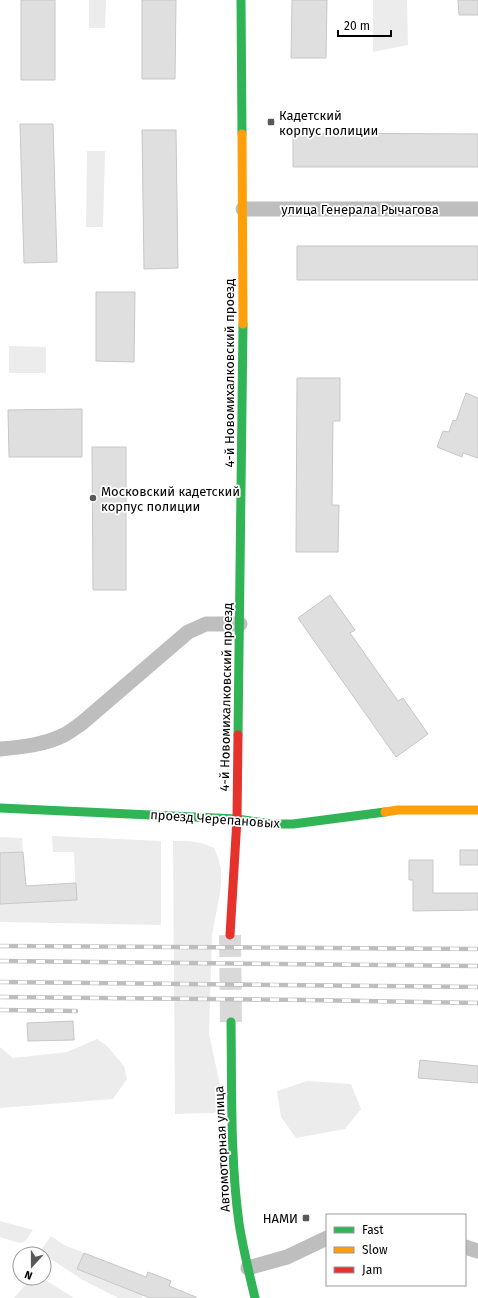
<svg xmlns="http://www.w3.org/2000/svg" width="478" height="1298" font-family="'Fira Sans',sans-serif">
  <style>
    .green { fill: #ececec }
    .building { fill: #dfdfdf; stroke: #c7c7c7 }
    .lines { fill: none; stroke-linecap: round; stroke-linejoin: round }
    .secondary-tunnel { stroke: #d9d9d9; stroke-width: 22; stroke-dasharray: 22 11; stroke-linecap: butt }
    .street { stroke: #bebebe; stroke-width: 15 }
    .fast { stroke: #30b455; stroke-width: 9 }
    .slow { stroke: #ff9f0a; stroke-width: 9 }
    .jam { stroke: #e5322d; stroke-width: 9 }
    .rail-casing { stroke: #bebebe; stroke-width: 4.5 }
    .rail { stroke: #fff; stroke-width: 3; stroke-dasharray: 9; stroke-linecap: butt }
    .poi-dot { fill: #595959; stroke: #fff; stroke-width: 1.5 }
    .labels { text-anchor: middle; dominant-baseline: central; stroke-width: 3.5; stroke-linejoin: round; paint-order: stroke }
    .poi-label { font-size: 13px; fill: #000; stroke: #fff; text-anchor: start }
    .street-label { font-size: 13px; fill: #000; stroke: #fff }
  </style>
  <rect width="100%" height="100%" fill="#fff"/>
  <!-- green -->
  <path class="green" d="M89,0h17l-1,28h-16z
    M373,0h34l1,45 -35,7z
    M87,151h18l-2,76h-17z
    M9,346l37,1v26h-37z
    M52,836l109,5v84l-161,-3v-18l76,-4 -2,-48h-21z
    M0,837l22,1 1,14 -23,1z
    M173,841c15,0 28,0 41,7l4,10 3,11v15l-2,14 -7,37 -3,99 13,60 -2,15 -6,4 -39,1z
    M97,1039l10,7 17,20 3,13 -14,20 -113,9v-61l13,11 54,-6z
    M307,1081l44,3 10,25 -16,20 -49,9 -15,-21 -4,-26z
    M0,1221l33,9 -6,9 -3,3 -5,1 -19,-6z
    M51,1236l13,9 20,8 -7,16 66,26 -1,3h-24l-35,-18 -37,-24 -3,-3 -1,-4z
    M35,1279l12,2 27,17h-60c7,-8 11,-15 21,-19z"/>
  <!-- building -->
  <path class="building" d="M21,0h34v80h-34z
    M142,0h34l-1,79h-33z
    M292,0h35l-1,58h-35z
    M458,0h20v15h-19z
    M20,124h33l4,138 -33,1z
    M142,130h34l2,138 -34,1z
    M293,133l185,1v33h-185z
    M297,246h181v34h-181z
    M96,292h39l-1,70 -38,-1z
    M297,378h43v43h-7l-1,84h7l-1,47h-42z
    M466,393l12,5v60l-15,-5 -1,4 -25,-10 6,-16 6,1 4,-12 3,1z
    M82,409v48h-73l-1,-47z
    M92,447h34v143h-33z
    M330,595l25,35 -5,3 48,68 5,-3 25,36 -32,23 -98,-139z
    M460,850h18v15h-18z
    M23,852l3,34 50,-3 1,17 -77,4v-51z
    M409,860h24v33h45v17l-65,1v-31h-4z
    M73,1021l1,19 -46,1 -1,-18z
    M420,1060l58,6v17l-60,-5z
    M84,1253l62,24 2,-5 23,9 -2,5 27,11v1h-46l-73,-29z"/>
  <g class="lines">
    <!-- secondary-tunnel -->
    <path class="secondary-tunnel" d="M230,935l1,87"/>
    <!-- street -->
    <path class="street" d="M243,209h235
      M0,749c22,-2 44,-4 64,-14 6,-3 12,-8 18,-12l106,-91 18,-8h34
      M465,1247l13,4
      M248,1268l39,-11 40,-19"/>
    <!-- fast -->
    <path class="fast" d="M241,0l1,134
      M238,735l5,-411
      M0,808l237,11 35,5h21l92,-12
      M231,1022c1,67 -1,135 8,201 4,26 10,50 16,75"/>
    <!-- slow -->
    <path class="slow" d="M242,134l1,190
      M385,812l13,-2h80"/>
    <!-- jam -->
    <path class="jam" d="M230,935l7,-116 1,-84"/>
    <!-- rail casing -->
    <g class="rail-casing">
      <path id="rail" d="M0,946l478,3
        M0,961l478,5
        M0,982l478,5
        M0,997l307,3 171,3
        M0,1010l76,1"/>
    </g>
    <!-- rail -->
    <use href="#rail" class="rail"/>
  </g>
  <!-- markers -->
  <g class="poi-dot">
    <rect x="267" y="118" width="8" height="8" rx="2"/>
    <circle cx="93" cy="498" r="4"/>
    <rect x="302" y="1214" width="8" height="8" rx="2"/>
  </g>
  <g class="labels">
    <!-- poi labels -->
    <g class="poi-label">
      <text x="279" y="115">Кадетский<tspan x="279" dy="15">корпус полиции</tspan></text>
      <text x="101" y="491">Московский кадетский<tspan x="101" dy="15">корпус полиции</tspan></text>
      <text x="298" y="1218" text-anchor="end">НАМИ</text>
    </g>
    <!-- street labels -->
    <g class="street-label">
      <text x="360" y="209">улица Генерала Рычагова</text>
      <text transform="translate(229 373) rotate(-90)">4-й Новомихалковский проезд</text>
      <text transform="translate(226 697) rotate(-89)">4-й Новомихалковский проезд</text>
      <text transform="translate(215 819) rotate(4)">проезд Черепановых</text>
      <text transform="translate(222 1149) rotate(-93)">Автомоторная улица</text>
    </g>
  </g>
  <!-- legend -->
  <rect x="326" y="1214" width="140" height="72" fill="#ffffff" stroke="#999999"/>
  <rect x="334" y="1227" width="20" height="6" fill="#30b455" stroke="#999999"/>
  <text x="362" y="1234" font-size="12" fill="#000000">Fast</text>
  <rect x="334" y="1247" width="20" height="6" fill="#ff9f0a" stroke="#999999"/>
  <text x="362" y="1254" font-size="12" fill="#000000">Slow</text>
  <rect x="334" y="1267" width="20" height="6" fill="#e5322d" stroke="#999999"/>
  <text x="362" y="1274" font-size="12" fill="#000000">Jam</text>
  <!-- north arrow -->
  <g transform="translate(32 1266) rotate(201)"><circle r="19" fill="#ffffff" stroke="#999999"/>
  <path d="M0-3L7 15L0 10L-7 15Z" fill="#595959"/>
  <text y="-6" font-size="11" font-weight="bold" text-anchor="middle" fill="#000000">N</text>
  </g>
  <!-- scale -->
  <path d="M338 30v6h53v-6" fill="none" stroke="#000000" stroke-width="2"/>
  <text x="344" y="30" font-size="12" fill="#000000" stroke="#ffffff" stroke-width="3" paint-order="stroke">20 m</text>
</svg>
